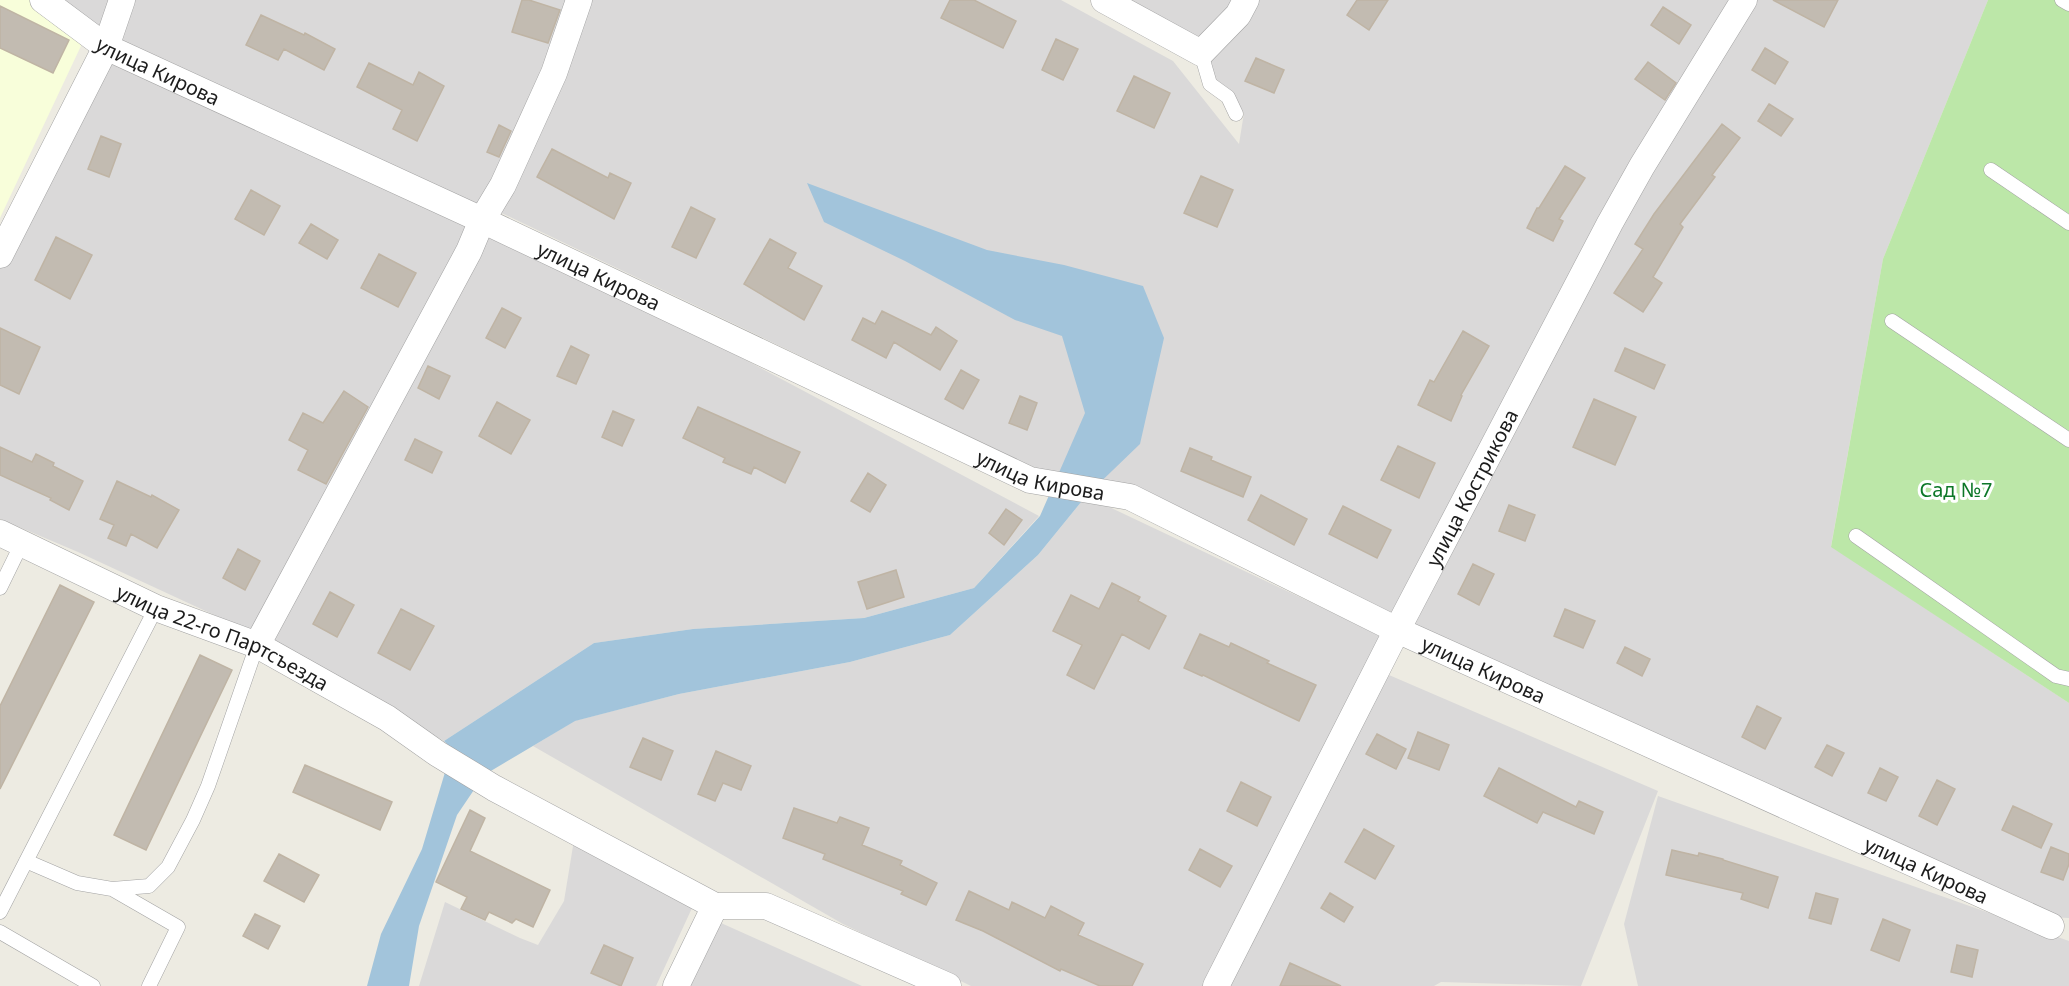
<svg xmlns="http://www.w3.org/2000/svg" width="2069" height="986" font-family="'Noto Sans',sans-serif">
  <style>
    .residential { fill: #dad9d9 }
    .education { fill: #f8feda }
    .grass { fill: #bce7a8 }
    .water { fill: #a2c4db }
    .building { fill: #c2bbb1; stroke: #bfb4a4; stroke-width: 1.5 }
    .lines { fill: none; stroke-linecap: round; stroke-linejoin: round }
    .service-casing { stroke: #a3a3a3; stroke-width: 15 }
    .minor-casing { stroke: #a3a3a3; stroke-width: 27 }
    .service { stroke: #fff; stroke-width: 14 }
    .minor { stroke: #fff; stroke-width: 26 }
    .labels { text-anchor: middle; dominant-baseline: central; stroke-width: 6; stroke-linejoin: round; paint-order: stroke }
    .street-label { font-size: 20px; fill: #1c1c1c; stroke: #fff }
    .park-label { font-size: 20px; fill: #0d7728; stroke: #fff }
  </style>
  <rect width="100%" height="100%" fill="#edebe2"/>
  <!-- residential -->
  <path class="residential" d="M43,0h74l-12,33z
    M129,0h445l-94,209 -365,-167z
    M584,0h477l112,61 66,83 5,-31 -31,-27 -9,-24 37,-62h747l-105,259 -52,287 238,157v215l-21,-1 -655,-298 -368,-156 -534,-255z
    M1097,0h135l-34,54z
    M110,46l360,178 -217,409 -175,-81 -78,-33v-253z
    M490,224l549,292 -65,72 -110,30 -171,11 -99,14 -150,98 -176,-99z
    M1086,496l294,139 -111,233 -61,118h-237l-128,-62 -310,-178 41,-25 105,-27 171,-32 100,-27 88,-80z
    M1389,675l269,116 -77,195 -140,-4 -7,4h-209z
    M1658,796l411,145v45h-431l-14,-62z
    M574,840l124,55 -42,91h-237l26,-84 75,36 18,7 26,-44z
    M721,923l141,63h-173z"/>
  <!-- education -->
  <path class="education" d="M0,0h31l57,31 -88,187z"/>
  <!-- grass -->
  <path class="grass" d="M1988,0h81v703l-238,-156 52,-288z"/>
  <!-- water -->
  <path class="water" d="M807,183l180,67 77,15 79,21 21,52 -24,106 -54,52 -48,59 -88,80 -100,27 -171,32 -104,27 -91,54 -27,40 -38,111 -10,60h-42l14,-52 41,-85 30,-100 -8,-8 150,-98 99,-14 171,-11 110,-30 66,-72 45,-103 -23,-77 -47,-16 -110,-59 -81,-39z"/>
  <!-- building -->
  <path class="building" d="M522,0h7l31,10 -12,33 -36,-11z
    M950,0h24l42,21 -13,27 -62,-30z
    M1357,0h31l-19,30 -22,-15z
    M1773,0h65l-14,27z
    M0,6l69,34 -16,33 -53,-25z
    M1663,7l28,18 -12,19 -28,-19z
    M261,15l43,20 1,-2 30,16 -11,21 -40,-21 -6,11 -32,-15z
    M1056,39l22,10 -15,31 -21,-10z
    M1765,48l23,14 -13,22 -23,-14z
    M1256,58l28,12 -10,23 -29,-12z
    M1648,62l28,21 -11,17 -30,-21z
    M369,63l44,22 6,-13 25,14 -27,55 -24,-12 9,-19 -45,-23z
    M1134,76l36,17 -16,35 -37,-17z
    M1769,104l24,15 -12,17 -23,-15z
    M1722,124l18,14 -28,37 3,2 -35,47 3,3 -30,50 9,6 -19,29 -29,-19 29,-44 -8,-5 19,-30z
    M499,125l12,6 -12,26 -12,-5z
    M101,136l20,8 -12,33 -21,-8z
    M552,149l56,29 2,-5 21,10 -17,36 -77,-42z
    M1565,166l20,12 -26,41 4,2 -10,20 -26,-13 10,-20h2z
    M1201,176l32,14 -16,37 -33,-14z
    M251,190l29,16 -16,29 -29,-16z
    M691,207l24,12 -19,39 -24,-11z
    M311,224l27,16 -11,19 -28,-16z
    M56,237l36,18 -22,44 -35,-19z
    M770,239l26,14 -8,15 34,18 -18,34 -60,-36z
    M379,254l37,19 -18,34 -37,-19z
    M502,308l19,10 -16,30 -19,-10z
    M882,311l49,24 5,-8 21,14 -17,29 -46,-28 -8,16 -34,-18 11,-22 12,6z
    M0,328l40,19 -21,47 -19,-9z
    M1463,331l26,15 -28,49 1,1 -11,25 -33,-16 12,-25 4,2z
    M571,346l18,9 -13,29 -19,-8z
    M1625,348l40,17 -11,24 -39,-18z
    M428,366l22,10 -11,23 -21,-11z
    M961,370l18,10 -16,29 -18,-10z
    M344,391l24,16 -42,77 -28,-14 10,-20 -19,-10 14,-27 20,10z
    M1020,396l17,7 -10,27 -18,-7z
    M1594,399l42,18 -21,48 -42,-18z
    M497,402l33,18 -19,34 -32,-18z
    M698,407l102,45 -15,31 -31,-16 -3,7 -28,-12 2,-4 -42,-20z
    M613,411l21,9 -12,26 -20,-9z
    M415,439l27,13 -10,21 -27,-13z
    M1398,446l37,17 -16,35 -38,-18z
    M0,447l32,15 4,-8 18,9 -1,3 30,15 -14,29 -19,-10 1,-2 -51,-23z
    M1190,448l22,9 -1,3 40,17 -8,20 -62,-26z
    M868,473l18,12 -16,27 -19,-11z
    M117,481l34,16 1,-2 27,15 -22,38 -26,-14 -5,12 -18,-8 6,-13 -14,-6z
    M1261,495l46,24 -13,26 -46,-25z
    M1509,505l26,10 -10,26 -26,-10z
    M1343,506l48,24 -14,28 -48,-24z
    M1006,509l16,11 -18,25 -15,-12z
    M238,549l22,12 -15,29 -22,-12z
    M1473,564l21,10 -15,31 -21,-11z
    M896,570l8,27 -37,12 -9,-27z
    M1112,583l28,14 -2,4 28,15 -17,33 -27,-15 -28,55 -27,-14 15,-30 -29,-14 18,-36 28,14z
    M60,585l34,17 -94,187v-83z
    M330,592l24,13 -17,32 -24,-13z
    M401,609l33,17 -24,44 -32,-17z
    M1565,609l30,12 -12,27 -29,-12z
    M1200,634l29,13 2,-4 38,18 -2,2 49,22 -17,36 -96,-46 -1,1 -18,-8z
    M1625,647l25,12 -8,17 -25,-13z
    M200,655l32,15 -86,180 -32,-15z
    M1757,706l24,12 -16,31 -23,-12z
    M1418,732l31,13 -10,25 -31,-12z
    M1377,734l29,15 -10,20 -30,-15z
    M643,738l30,13 -12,29 -31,-13z
    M1827,745l17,8 -12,23 -17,-9z
    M716,751l35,15 -10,24 -18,-7 -8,18 -17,-7z
    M305,765l87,37 -12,28 -87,-38z
    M1499,768l77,39 3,-6 24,11 -9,22 -51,-22 -6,11 -53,-27z
    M1880,768l18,9 -12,24 -18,-8z
    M1937,780l18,9 -18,36 -18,-9z
    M1241,782l30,15 -14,29 -30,-15z
    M2013,806l39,18 -11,24 -39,-18z
    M794,808l43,15 3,-6 29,11 -7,17 40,16 -2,4 37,18 -11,22 -25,-11 2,-3 -80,-32 2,-5 -42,-16z
    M470,810l15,8 -15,33 80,39 -17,37 -17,-8 -4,4 -23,-11 -4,8 -24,-11 6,-12 -31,-15z
    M1364,829l30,17 -19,33 -30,-17z
    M2051,847l18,7v10l-6,16 -22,-8z
    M1200,849l32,17 -12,21 -31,-17z
    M1672,850l26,6 1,-3 24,6v1l55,17 -10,31 -27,-9 2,-6 -77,-18z
    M279,854l40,21 -15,27 -40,-21z
    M969,891l40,19 3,-8 33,16 6,-12 33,17 -6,12 65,29 -11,22h-32l-39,-17 -1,2 -77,-40 -27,-11z
    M1330,893l23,14 -9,15 -23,-14z
    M1816,893l22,6 -7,25 -22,-6z
    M255,914l25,12 -12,23 -25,-13z
    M1883,919l27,11 -11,31 -28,-11z
    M604,945l29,13 -12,28 -30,-13z
    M1957,945l21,5 -6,27 -21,-5z
    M1290,963l51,23h-61z"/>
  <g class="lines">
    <!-- service casing -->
    <g class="service-casing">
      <path id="service" d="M2062,0l7,4
        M1201,53l9,31 18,13 8,17
        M1991,170l78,53
        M1892,321l177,119
        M1856,536l200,140 13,3
        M0,588l22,-45
        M26,861l51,22 35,6 37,-3 19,-19 25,-47 15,-34 49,-141
        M112,889l66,38 -29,59
        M0,912l156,-304
        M0,932l93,54"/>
    </g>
    <!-- minor casing -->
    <g class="minor-casing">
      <g id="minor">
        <path id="s1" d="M43,0l63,47 376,173 548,260 100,17 267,133 654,296"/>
        <path d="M1104,0l97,53 37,-38 8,-15"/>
        <path d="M0,255l106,-208 16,-47"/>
        <path id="s2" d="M0,533l156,75 101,37 130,73 51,36 56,34 221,118h51l182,80"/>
        <path d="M257,645l212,-394 13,-31 21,-35 51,-112 25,-73"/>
        <path d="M676,986l39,-80"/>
        <path id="s3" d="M1216,986l181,-356 213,-407 32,-57 102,-166"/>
      </g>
    </g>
    <!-- service -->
    <use href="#service" class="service"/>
    <!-- minor -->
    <use href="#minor" class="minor"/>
  </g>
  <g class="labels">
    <!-- street labels -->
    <g class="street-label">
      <text stroke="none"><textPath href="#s1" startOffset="136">улица Кирова</textPath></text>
      <text stroke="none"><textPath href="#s1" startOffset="622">улица Кирова</textPath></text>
      <text stroke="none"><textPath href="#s1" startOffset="1108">улица Кирова</textPath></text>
      <text stroke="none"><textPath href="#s3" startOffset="560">улица Кострикова</textPath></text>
      <text stroke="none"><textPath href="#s2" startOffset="246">улица 22-го Партсъезда</textPath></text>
      <text stroke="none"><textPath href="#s1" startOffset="1594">улица Кирова</textPath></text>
      <text stroke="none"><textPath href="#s1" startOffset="2080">улица Кирова</textPath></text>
    </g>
    <!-- park labels -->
    <g class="park-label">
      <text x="1956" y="489">Сад №7</text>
    </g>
  </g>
</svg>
